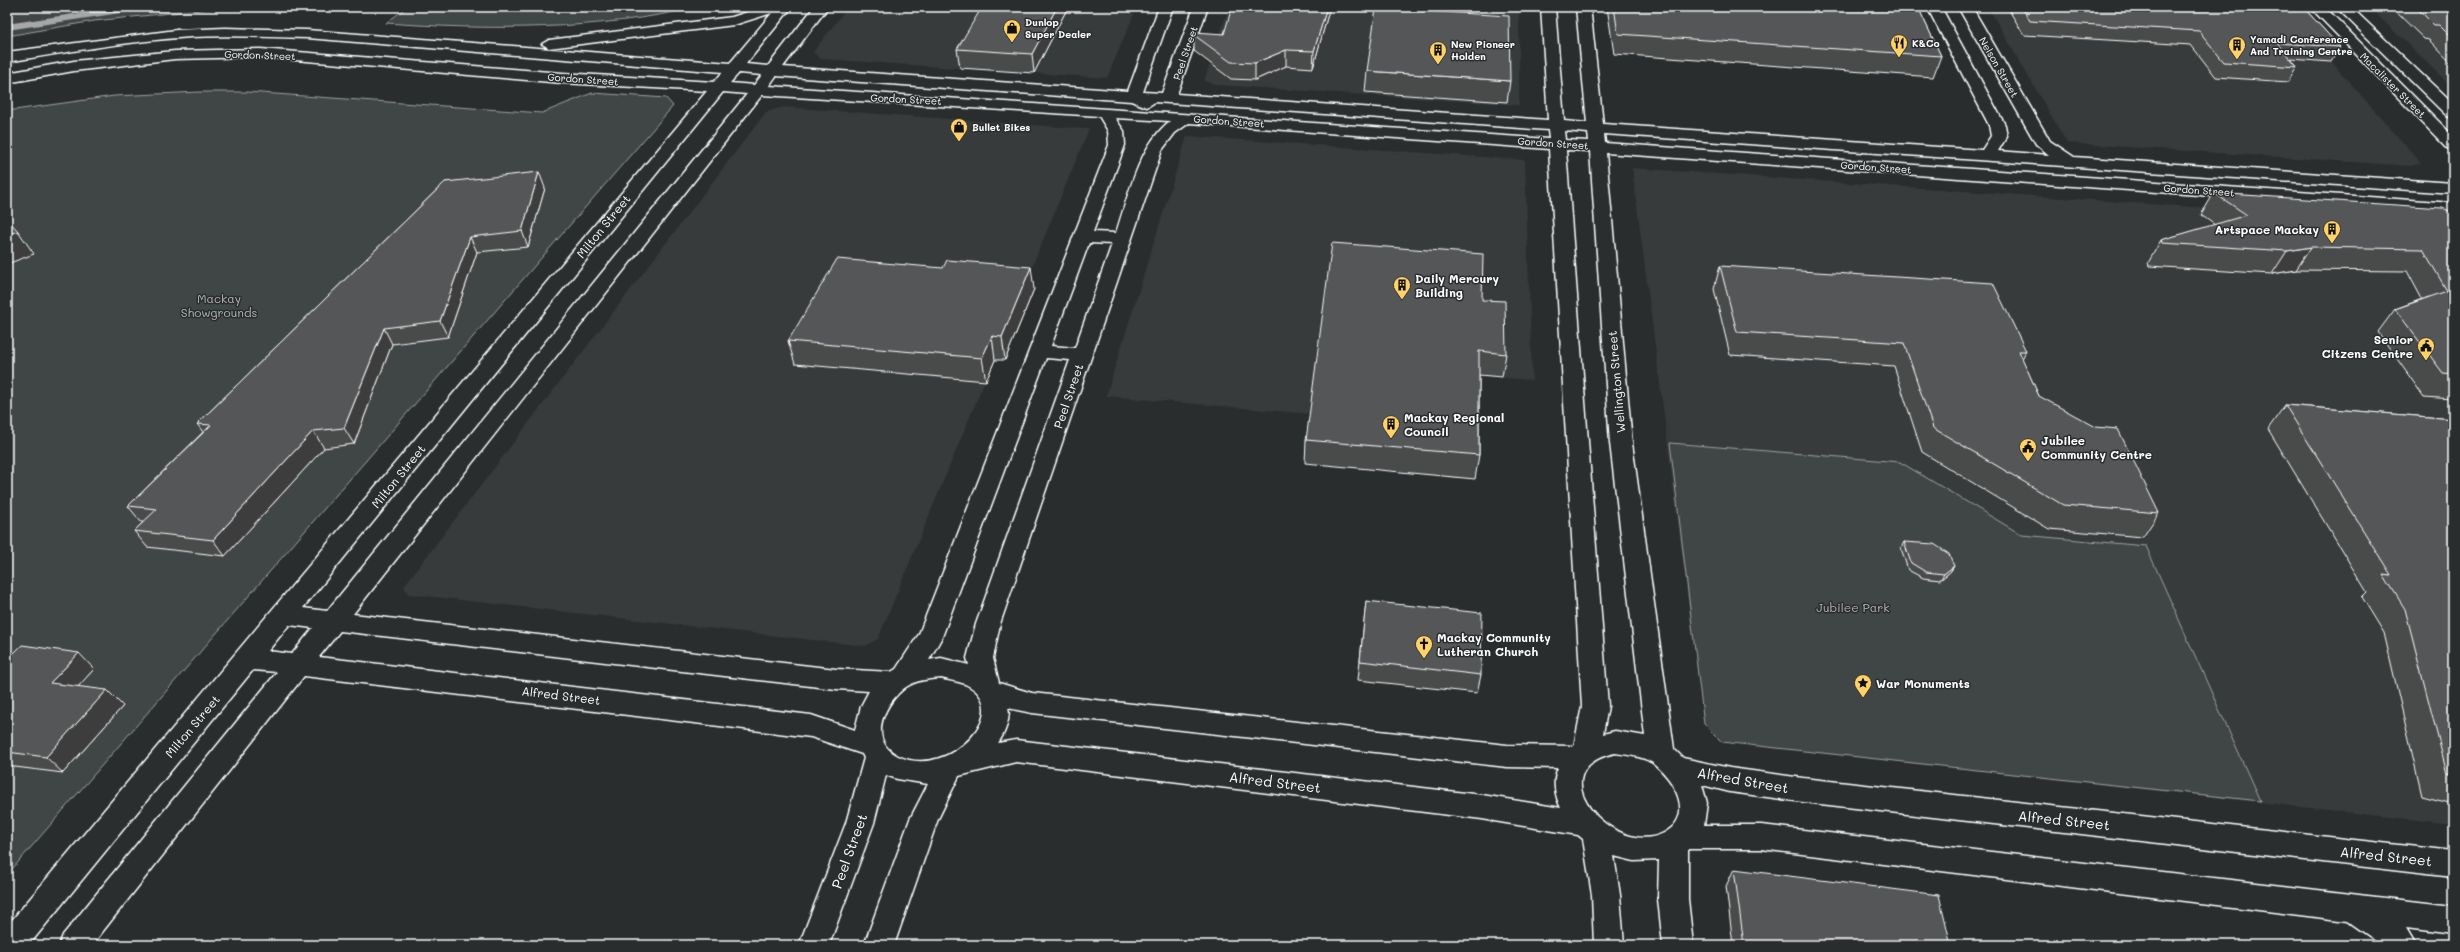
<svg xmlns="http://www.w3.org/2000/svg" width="2460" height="952" font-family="Mali,sans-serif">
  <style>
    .built { fill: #373a3b }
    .green { fill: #414445; stroke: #a0a2a2 }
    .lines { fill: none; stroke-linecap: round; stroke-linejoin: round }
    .stream { stroke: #a6a7a7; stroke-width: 6 }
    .secondary-casing { stroke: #fff; stroke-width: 3 }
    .secondary { fill: #2a2d2e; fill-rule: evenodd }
    .wall { fill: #494b4c; stroke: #fff }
    .shaded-wall { fill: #3c3d3e; stroke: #fff }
    .building { fill: #555758; stroke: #fff }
    .labels { text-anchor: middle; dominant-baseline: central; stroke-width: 3; stroke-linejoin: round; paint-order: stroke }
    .far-poi-label { font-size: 10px; font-weight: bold; fill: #fff; stroke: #2a2d2e; text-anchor: start }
    .far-street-label { font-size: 10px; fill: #fff; stroke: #2a2d2e }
    .street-label { font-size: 12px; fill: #fff; stroke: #2a2d2e }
    .poi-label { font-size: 12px; font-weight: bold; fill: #fff; stroke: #2a2d2e; text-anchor: start }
    .park-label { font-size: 12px; fill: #b3b4b5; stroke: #2a2d2e }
    .near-street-label { font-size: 14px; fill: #fff; stroke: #2a2d2e }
  </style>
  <rect width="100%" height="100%" fill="#2a2d2e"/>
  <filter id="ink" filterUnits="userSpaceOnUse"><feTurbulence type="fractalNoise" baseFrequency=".025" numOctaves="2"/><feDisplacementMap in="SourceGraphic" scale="8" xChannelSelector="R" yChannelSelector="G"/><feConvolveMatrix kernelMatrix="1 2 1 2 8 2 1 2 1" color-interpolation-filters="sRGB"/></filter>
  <g filter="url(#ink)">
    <!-- built -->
    <path class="built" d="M848,7h289l-30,71 -286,-19 -8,-7z
      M1229,7h290v98l-302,-20 -13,-4z
      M1988,7h295l138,156 -10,3 -344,-23z
      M2369,7h84v81z
      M783,107l306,22 -211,510 -13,7 -457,-52 -4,-8 362,-474z
      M1187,136l338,24 7,220 -214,-18 -7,52 -205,-18z
      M1632,168l821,57v599l-731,-82 -18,-18z"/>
    <!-- green -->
    <path class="green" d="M7,7h222l-135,14 -87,15z
      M407,7h290c-99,24 -211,23 -311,16z
      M200,92h47l295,21 50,-20 74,5 7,8 -666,769v-764l107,-15z
      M1670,443l230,19 122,73 124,11 114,255 -538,-59 -18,-18z"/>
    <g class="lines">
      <!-- stream -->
      <path class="stream" d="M7,27l133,-20"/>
      <!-- secondary casing -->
      <g class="secondary-casing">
        <path id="secondary" d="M763,7h29l-46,57 22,2 46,-59h14l-45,60 345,24 31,-84h14l-30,85 19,1 32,-86h14l-31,87 371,26 -7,-113h14l9,114 23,2 -11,-116h14l13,117 379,26 9,-14 -2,-11 -62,-118h14l64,118 2,11 -9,15 51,4 -13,-11 -78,-137h14l78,134 24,16 379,26v10l-849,-59 1,9 848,60v10l-847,-60 26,290 42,306 9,9 47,10 73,10 650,73v26l-650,-75 -73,-10 -28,-7 5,18 -3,22h57l692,81v28l-47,-6 10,17h-34l-34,-24 -587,-72h-73v50l5,46h-30l-5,-46 1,-39 -25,1 -20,-5 6,39 4,50h-30l-2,-50 -9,-56 -5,-4 -96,-16 -466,-57 -57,14 -21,43 -44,126h-30l46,-126 18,-35 -31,-5 -11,-4 -12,48 -45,122h-30l47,-122 18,-65 -2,-4 -51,-17 -507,-61 -212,269h-33l4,-10 214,-263 -24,-2 -224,275h-22v-19l700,-835 -145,-8 -302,-26 -85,2 -101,12 -67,12v-10l67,-12 101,-10 85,-2 302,24 152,9 9,-10 -416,-34c-39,-1 -77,-3 -116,-1 -62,4 -123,15 -184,25v-10l169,-22 49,-2 82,2 423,33 42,-50 -38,12 -185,23 -7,-4 7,-4 183,-23zM739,73l23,2 -8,10 -24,-2zM776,76l355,25 16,6 8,-5 393,28 1,9 -780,-53zM723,92l24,2 -420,517 -24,-3zM762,95l337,21 9,15 1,14 -190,489 -23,35 -5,3 -55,-3 -483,-55zM1115,118l55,3c-31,24 -42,76 -54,112l-23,-1 32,-87 -1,-14zM1189,123l360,26 33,557 -8,40 -67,-1 -475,-52 -33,-10 -6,-25 7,-34 162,-474 13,-17zM1564,131l24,2 1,8 -24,-1zM1566,150l24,1 20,292 35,293 -30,-5 -12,3 5,-28zM1089,243l23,1 -37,104 -24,-2zM1046,358l24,2 -94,264 -9,34 2,7 -28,-7 -12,2 13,-23zM289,625l24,3 -21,26 -24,-3zM340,631l496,58 33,2 -8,15 -6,24 -44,-15 -492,-58zM941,678c7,2 16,3 24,6 53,24 -16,97 -67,72 -32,-16 -13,-54 8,-69 10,-7 23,-8 35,-9zM1008,708l24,5 475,54 51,1c-6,12 -3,28 3,40l-79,-13 -466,-55 -18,3c6,-8 13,-25 10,-35zM1615,753c13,2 27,3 38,10 21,16 43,53 11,70 -50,26 -129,-63 -49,-80z
          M2310,7h15l128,129v14l-6,-2z
          M2336,7h15l102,97v14l-6,-2z"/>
      </g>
      <!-- secondary -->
      <use href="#secondary" class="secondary"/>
    </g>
    <!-- wall -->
    <path class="wall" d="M1068,7l-34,66 -74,-5 -3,-19z
      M1607,7h311l23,49 -8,21 -319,-23z
      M2007,7h296l37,40 -9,15 -40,-3 6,8 -9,15 -72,-5 -25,-32 -167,-10z
      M2391,7h62v56h-2l-22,-23 -5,-1z
      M1328,14l-15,54 -27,-2 -31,14 -24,-1 -37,-28v-16l30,-1z
      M1367,71l143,10 -3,21 -142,-10z
      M445,182l100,6 -17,59 -51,5 -29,85 -56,7 -38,100 -30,4 -99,108 -78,-9 -13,-16 9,-9h-2l-13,-16 75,-74 -6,-8z
      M2214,193l239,19v187l-29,-2 -46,-65 17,-23 27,-10 -15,-28 -111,-1 -24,4 -123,-8 -1,-3 13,-23 54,-15 -14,-10z
      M1720,266l306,85 -4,8 17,37 120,117 -16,24 -94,-8 -127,-77 -28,-86 -164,-11 -16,-66z
      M1034,289l-29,71h-10l-9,21 -191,-17 -7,-23z
      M1482,300l24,54 -4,23 -23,-2v80l-4,24 -170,-16 1,-23z
      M2285,405l168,14v385l-31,-8 -38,-163 -22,-36 5,-5 -99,-163z
      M1904,542l50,24 -4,6 -10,8 -17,-2 -15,-8 -7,-22z
      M1366,601l115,74 -4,18 -119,-13z
      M7,660l87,9 -16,17 45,20 -60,67 -56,-7z
      M1734,869l217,76h-218l-7,-59z"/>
    <!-- shaded-wall -->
    <path class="shaded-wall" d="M1057,7h11l-34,66 -2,-19z
      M1327,7h2l-1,7 -15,54 1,-17z
      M1286,50v16l-31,14v-17z
      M539,172l6,16 -17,59 -6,-16z
      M18,231l16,23 -27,10v-29z
      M470,237l7,15 -29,85 -8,-16z
      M2311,247l-15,23 -24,4 15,-23z
      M1031,267l3,22 -29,71 -3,-23z
      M384,328l8,16 -38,100 -10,-16z
      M992,336l3,24 -9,21 -4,-23z
      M313,431l11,17 -99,108 -12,-16z
      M1954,566l-4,6 -10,8 4,-6z
      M79,653l15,16 -28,31 -16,-17z
      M107,690l16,16 -60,67 -17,-16z"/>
    <!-- building -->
    <path class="building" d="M982,7h75l-25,47 -75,-5z
      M1232,7h95l-13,44 -28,-1 -31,13 -24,-1 -37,-27 1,-3 29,2z
      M1614,7h304l23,49 -323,-22z
      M2022,7h281l37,40 -63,-4 20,24 -73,-5 -25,-31 -169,-10z
      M2416,7h37v32l-14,-14h-5z
      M1376,8l133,8 1,65 -143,-10z
      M539,172l-17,59 -52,6 -30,84 -56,7 -40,100 -31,3 -100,109 -79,-9 23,-22 -29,-3 83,-81 -14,-1 248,-242z
      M2214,193l228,15 11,4v162l-10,-1 -48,-64 52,-18 -24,-42 -112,-2 -24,4 -125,-8 -1,-3 86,-25z
      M7,219l11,12 -11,4z
      M1332,243l151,11 -1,46 23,1 1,53 -27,-3v104l-173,-15z
      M837,259l106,9 4,-8 84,7 -29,70 -10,-1 -10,22 -194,-17z
      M1720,266l273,17 33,68h-7l20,45 57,31 22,2 41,84 -96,-8 -130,-77 -29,-85 -167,-11z
      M2285,405l168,14v356l-6,-2 -42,-164 -22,-35 8,1z
      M1904,542l30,2 15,10 5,12 -10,8 -18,-2 -15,-9z
      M1366,601l116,12 -1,62 -121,-14z
      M22,645l57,8 -29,30 57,7 -61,67 -39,-5v-92z
      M1734,869l205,26 12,50h-207z"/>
  </g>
  <!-- icons -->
  <defs>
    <g id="shop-pin" transform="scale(0.9)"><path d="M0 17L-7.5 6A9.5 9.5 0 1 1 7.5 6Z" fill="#ffd166" stroke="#2a2d2e"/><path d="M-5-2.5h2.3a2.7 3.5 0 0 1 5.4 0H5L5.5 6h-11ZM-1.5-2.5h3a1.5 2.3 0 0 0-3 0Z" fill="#111"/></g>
    <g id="restaurant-pin" transform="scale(0.9)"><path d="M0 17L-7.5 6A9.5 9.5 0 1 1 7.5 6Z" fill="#ffd166" stroke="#2a2d2e"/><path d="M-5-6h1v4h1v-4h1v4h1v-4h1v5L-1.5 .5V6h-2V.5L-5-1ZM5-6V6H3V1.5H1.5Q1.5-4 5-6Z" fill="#111"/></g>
    <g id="building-pin" transform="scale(0.9)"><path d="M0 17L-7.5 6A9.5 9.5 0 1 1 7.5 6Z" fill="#ffd166" stroke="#2a2d2e"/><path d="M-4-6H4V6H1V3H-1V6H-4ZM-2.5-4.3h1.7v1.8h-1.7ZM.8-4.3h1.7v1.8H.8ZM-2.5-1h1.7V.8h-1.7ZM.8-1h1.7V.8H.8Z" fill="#111"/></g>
    <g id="civic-pin" transform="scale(0.9)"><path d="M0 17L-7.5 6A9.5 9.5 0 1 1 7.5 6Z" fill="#ffd166" stroke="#2a2d2e"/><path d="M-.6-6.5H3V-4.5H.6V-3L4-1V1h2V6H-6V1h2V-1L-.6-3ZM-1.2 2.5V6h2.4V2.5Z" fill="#111"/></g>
    <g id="church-pin" transform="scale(0.9)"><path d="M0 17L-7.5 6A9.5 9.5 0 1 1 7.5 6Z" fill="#ffd166" stroke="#2a2d2e"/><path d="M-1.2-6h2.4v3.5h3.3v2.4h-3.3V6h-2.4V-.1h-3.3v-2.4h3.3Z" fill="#111"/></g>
    <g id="sight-pin" transform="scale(0.9)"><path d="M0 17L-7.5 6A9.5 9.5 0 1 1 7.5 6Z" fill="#ffd166" stroke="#2a2d2e"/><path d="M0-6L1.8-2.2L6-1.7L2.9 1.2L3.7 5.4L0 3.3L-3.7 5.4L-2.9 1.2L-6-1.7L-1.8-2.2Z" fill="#111"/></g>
  </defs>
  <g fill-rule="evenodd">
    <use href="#shop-pin" x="1012" y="28"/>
    <use href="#restaurant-pin" x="1899" y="43"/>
    <use href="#building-pin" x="2237" y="45"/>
    <use href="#building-pin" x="1438" y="50"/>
    <use href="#shop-pin" x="959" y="127"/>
    <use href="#building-pin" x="2332" y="229"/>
    <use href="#building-pin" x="1402" y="285"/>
    <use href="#civic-pin" x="2426" y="346"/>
    <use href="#building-pin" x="1391" y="424"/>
    <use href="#civic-pin" x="2028" y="447"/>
    <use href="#church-pin" x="1424" y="644"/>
    <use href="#sight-pin" x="1863" y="683"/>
  </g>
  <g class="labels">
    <!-- far-poi labels -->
    <g class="far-poi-label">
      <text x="1025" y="22">Dunlop<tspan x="1025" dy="12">Super Dealer</tspan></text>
      <text x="2250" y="39">Yamadi Conference<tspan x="2250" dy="12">And Training Centre</tspan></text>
      <text x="1912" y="43">K&amp;Co</text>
      <text x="1451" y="44">New Pioneer<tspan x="1451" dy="12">Holden</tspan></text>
      <text x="972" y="127">Bullet Bikes</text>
    </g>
    <!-- far-street labels -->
    <g class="far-street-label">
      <text transform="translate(1185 53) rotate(-71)">Peel Street</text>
      <text transform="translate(260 55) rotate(2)">Gordon Street</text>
      <text transform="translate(1999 67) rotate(60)">Nelson Street</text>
      <text transform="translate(583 79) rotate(4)">Gordon Street</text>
      <text transform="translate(2393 85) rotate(45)">Macalister Street</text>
      <text transform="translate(906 99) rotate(3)">Gordon Street</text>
      <text transform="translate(1229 121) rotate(4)">Gordon Street</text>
      <text transform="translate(1553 143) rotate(4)">Gordon Street</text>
      <text transform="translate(1876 167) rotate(4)">Gordon Street</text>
      <text transform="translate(2199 190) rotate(4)">Gordon Street</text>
    </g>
    <!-- street labels -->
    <g class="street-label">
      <text transform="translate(603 226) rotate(-51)">Milton Street</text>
      <text transform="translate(1616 382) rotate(-95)">Wellington Street</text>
      <text transform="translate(1068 396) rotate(-71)">Peel Street</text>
      <text transform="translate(398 476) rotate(-51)">Milton Street</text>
      <text transform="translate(561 695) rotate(7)">Alfred Street</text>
      <text transform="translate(192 726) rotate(-50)">Milton Street</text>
    </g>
    <!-- poi labels -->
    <g class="poi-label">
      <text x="2319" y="229" text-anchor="end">Artspace Mackay</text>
      <text x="1415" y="278">Daily Mercury<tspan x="1415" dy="14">Building</tspan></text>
      <text x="2413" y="339" text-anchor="end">Senior<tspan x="2413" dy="14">Citzens Centre</tspan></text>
      <text x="1404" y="417">Mackay Regional<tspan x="1404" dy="14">Council</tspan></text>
      <text x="2041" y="440">Jubilee<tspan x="2041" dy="14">Community Centre</tspan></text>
      <text x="1437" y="637">Mackay Community<tspan x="1437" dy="14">Lutheran Church</tspan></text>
      <text x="1876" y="683">War Monuments</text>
    </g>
    <!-- park labels -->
    <g class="park-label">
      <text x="219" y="298">Mackay<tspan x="219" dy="14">Showgrounds</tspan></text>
      <text x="1853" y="607">Jubilee Park</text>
    </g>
    <!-- near-street labels -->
    <g class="near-street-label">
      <text transform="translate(1743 780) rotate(10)">Alfred Street</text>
      <text transform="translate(1275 782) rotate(7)">Alfred Street</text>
      <text transform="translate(2064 820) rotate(6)">Alfred Street</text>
      <text transform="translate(849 851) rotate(-70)">Peel Street</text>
      <text transform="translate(2386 856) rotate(6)">Alfred Street</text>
    </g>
  </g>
  <!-- margin -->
  <rect width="2460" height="952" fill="none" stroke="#2a2d2e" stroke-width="24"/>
  <rect x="12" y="12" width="2436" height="928" fill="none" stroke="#fff" stroke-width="1.5" filter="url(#ink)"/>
</svg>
